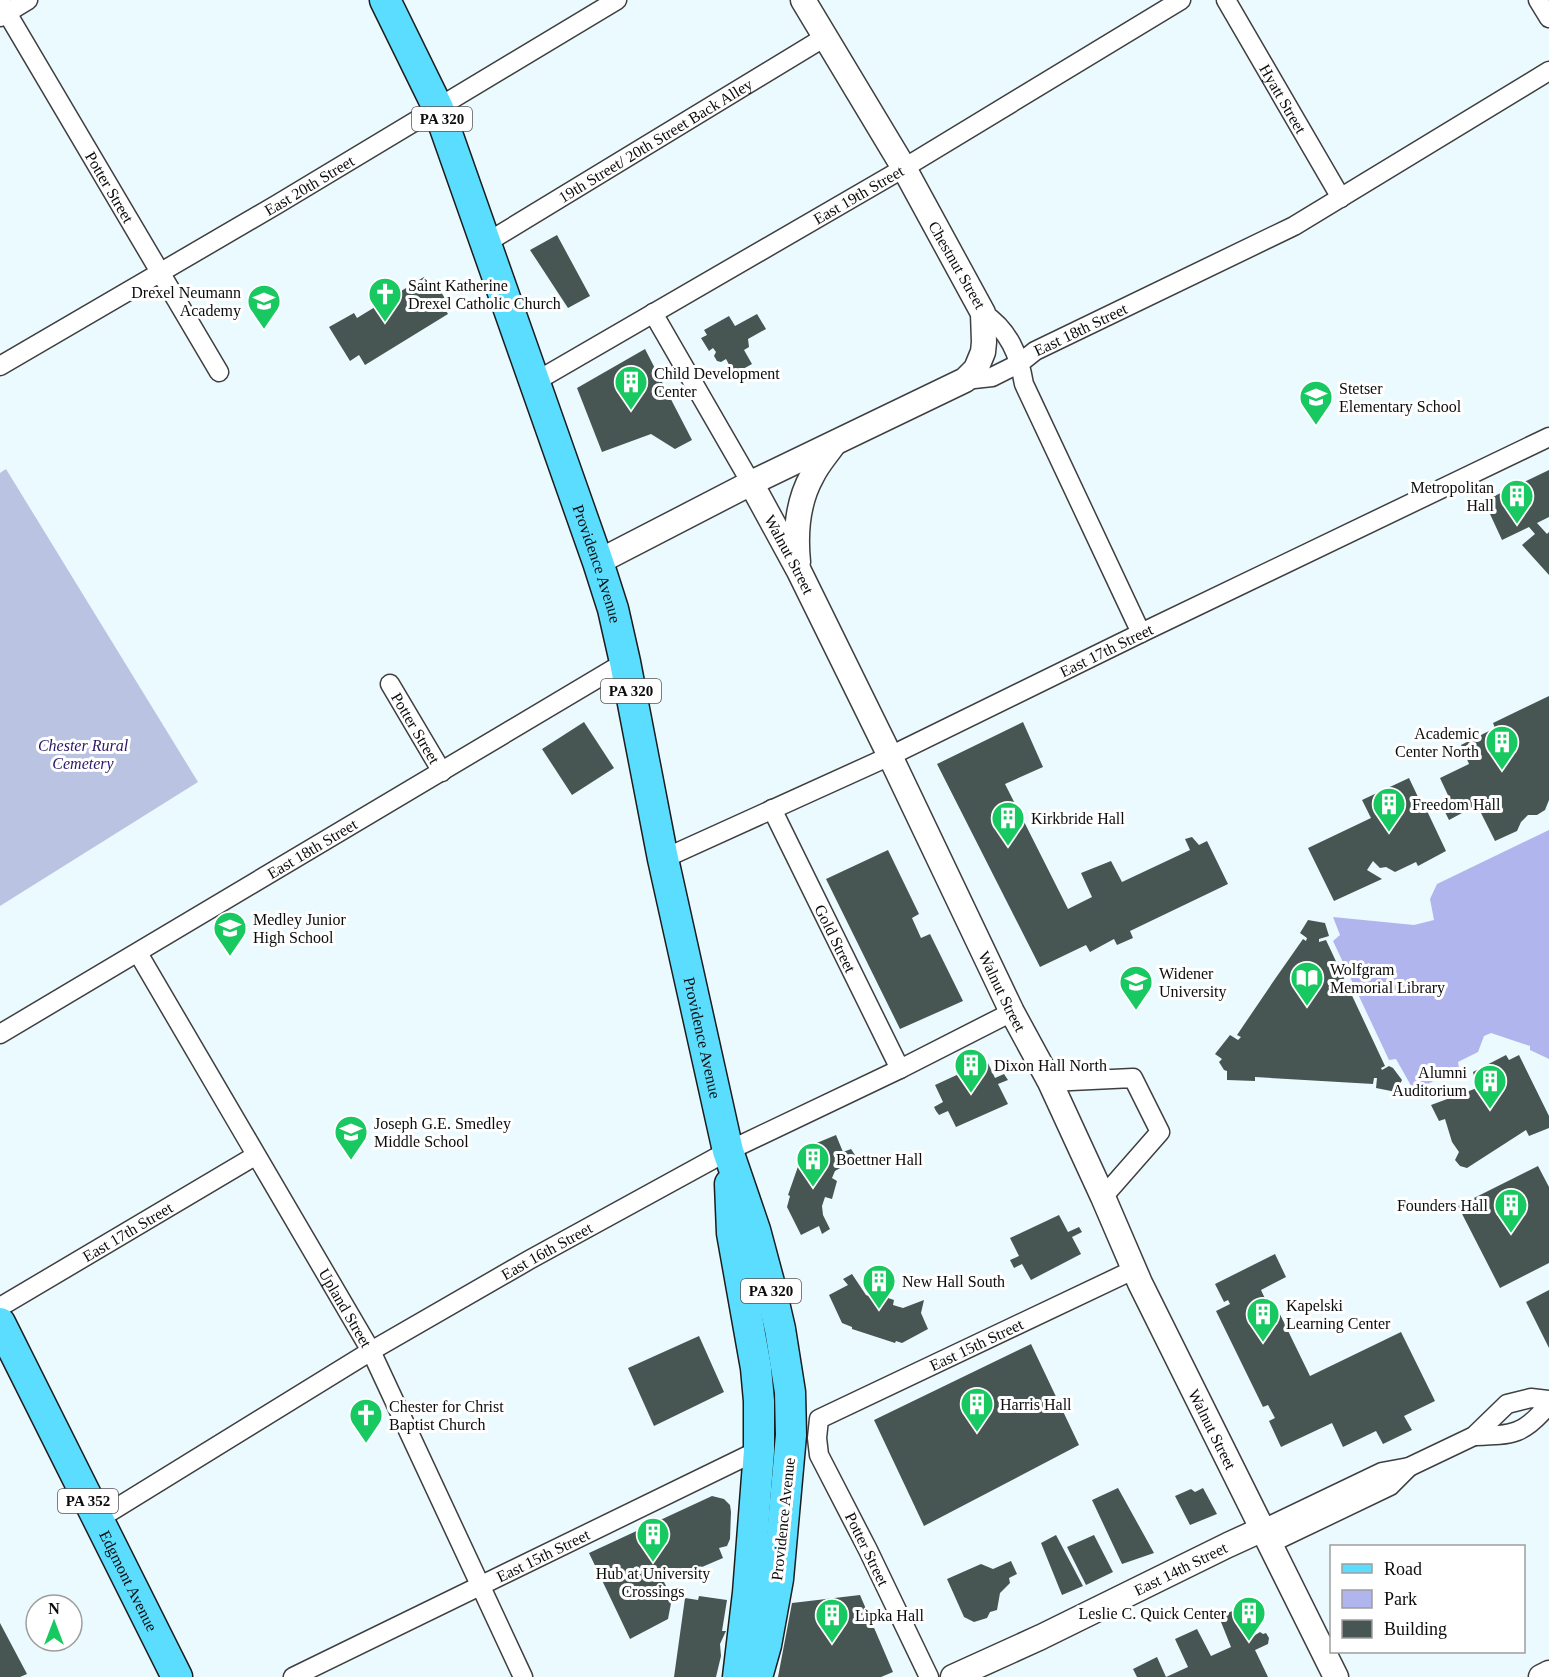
<svg xmlns="http://www.w3.org/2000/svg" width="1549" height="1677" font-family="Georgia,serif">
  <style>
    .green { fill: #b1b5ed }
    .cemetery { fill: #bbc3e3 }
    .building { fill: #485653 }
    .lines { fill: none; stroke-linecap: round; stroke-linejoin: round }
    .minor-casing { stroke: #3f3f3f; stroke-width: 21 }
    .tertiary-casing { stroke: #3f3f3f; stroke-width: 27 }
    .primary-casing { stroke: #1d1d1d; stroke-width: 33 }
    .minor { stroke: #fff; stroke-width: 18 }
    .tertiary { stroke: #fff; stroke-width: 24 }
    .primary { stroke: #5bddff; stroke-width: 30 }
    .labels { text-anchor: middle; dominant-baseline: central; stroke-width: 6; stroke-linejoin: round; paint-order: stroke }
    .shield { fill: #fff; stroke: #555; stroke-width: 1.5 }
    .shield-label { font-size: 15px; font-weight: bold; fill: #0c0c0c }
    .street-label { font-size: 16px; fill: #0c0c0c; stroke: #fff }
    .poi-label { font-size: 16px; fill: #0c0c0c; stroke: #fff; text-anchor: start }
    .park-label { font-size: 16px; font-style: italic; fill: #2b1769; stroke: #fff }
  </style>
  <rect width="100%" height="100%" fill="#ebfaff"/>
  <!-- green -->
  <path class="green" d="M1549,830v229l-19,-9v-4l-39,-13 -7,3 -6,16 -20,10 1,6 -45,23 -18,-32 -7,1 -56,-119 7,-6 -7,-18 81,8 20,-5 -4,-21 7,-15z"/>
  <!-- cemetery -->
  <path class="cemetery" d="M6,469l192,313 -198,124v-433z"/>
  <!-- building -->
  <path class="building" d="M557,235l33,61 -22,12 -38,-58z
    M424,277l4,6 6,-3 13,22 -5,2 6,10 -83,51 -6,-10 -9,6 -21,-34 25,-14 3,5z
    M757,314l9,15 -18,10 1,8 -5,3 8,14 -18,10 -8,-15 -5,3 -4,-1 -3,-5 2,-4 -3,-4 -4,3 -8,-13 6,-3 -3,-5 25,-14 6,10z
    M645,349l47,91 -17,9 -24,-15 -49,18 -25,-64z
    M1549,470v47l-12,6 10,11 2,-2v43l-27,-30 13,-11 -6,-7 -27,13 -18,-39z
    M1549,696v104l-4,10 -8,5h-9l-7,7 -4,9 -22,10 -18,-36 -28,15 -5,-10 9,-4 -13,-28 29,-14 -8,-19 34,-17 -2,-5z
    M584,722l30,46 -42,27 -30,-46z
    M1023,722l20,45 -38,17 63,125 24,-12 -11,-24 30,-12 11,21 68,-32 -5,-11 7,-2 7,8 8,-4 21,43 -98,47 3,7 -16,7 -3,-6 -24,13 -4,-7 -46,22 -103,-203z
    M1409,778l9,19 2,-1 26,55 -28,15 -2,-4 -21,10 -9,-5 -6,1 -7,-7 -6,9 15,9 -48,22 -26,-53 63,-30 -9,-18z
    M888,850l31,64 -7,4 9,20 9,-4 33,67 -63,28 -74,-150z
    M1308,920l17,3 4,13 -10,3v3l7,-2 59,126 -4,2 1,2 7,-4 4,2 9,12 -6,12 -20,-4 1,-10h-3l-1,6 -118,-7v4l-28,-1v-9l-3,-1 -5,-8 3,-3 -7,-5 15,-19 8,5 3,-3 -4,-2 38,-56 28,-40 3,2 1,-3 -7,-5z
    M1506,1055l3,5 10,-5 30,61v12l-20,8 -3,-6 -59,38 -7,-2 -5,-6 4,-8 -7,-10 -7,-23 -6,2 -8,-16 46,-17 -4,-16z
    M987,1061l8,17 9,-4 4,6 -10,4 10,20 -52,23 -8,-16 -9,4 -3,-4 -2,-4 9,-5 -8,-17z
    M836,1135l7,17 8,-3 6,9 -22,13 -3,7 5,3 -5,18 -7,-2 -3,9 1,9 7,14 -8,5 -3,-8 -18,9 -14,-28 3,-11 -2,-1 13,-37 2,-1 4,-10z
    M1538,1166l11,21v76l-49,25 -42,-82z
    M1059,1215l9,17 11,-5 3,5 -10,5 9,17 -50,26 -9,-16 -8,4 -4,-8 9,-4 -9,-18z
    M1275,1254l11,23 -25,13 7,15 6,-3 36,74 91,-44 34,69 -31,15 8,14 -29,14 -7,-13 -33,16 -11,-24 -51,24 -12,-26 6,-3 -7,-13 -5,2 -47,-96 14,-7 -2,-4 -4,2 -9,-18z
    M852,1274l14,21 8,3 2,-4 18,6 -1,5 10,3 21,-8 -3,13 7,16 -26,14 -6,-2 -1,2 -43,-14v-2l-10,-4 -13,-28 19,-10 -5,-6z
    M1549,1290v58l-23,-46z
    M699,1336l25,56 -70,34 -26,-58z
    M1031,1344l48,101 -155,81 -50,-106z
    M1118,1488l36,65 -32,11 -30,-64z
    M1203,1488l14,26 -27,11 -15,-29 16,-7 4,3z
    M712,1496l12,3 6,6 1,7 -1,27 -3,7 -8,2 4,10 -35,15 -1,-5 -25,10 10,20 -4,21 -38,20 -41,-86z
    M1056,1535l27,51 -21,9 -21,-52z
    M1094,1535l19,37 -27,13 -19,-38z
    M1011,1561l6,13 -8,4 1,5 -10,10 -3,17 -7,2 -3,6 -13,4 -10,-5 -17,-38 34,-15 12,5z
    M860,1595l33,77 -12,5h-103l14,-74z
    M699,1596l28,4 -5,31h4l-6,13 1,12 -5,21h-42l11,-79 13,2z
    M1239,1608l13,29 8,-5 3,2 3,-1 3,5 -1,6 -13,6 13,27h-131l-4,-8 24,-12 9,20 22,-10 -13,-28 22,-10 14,27 20,-9 -12,-30z
    M0,1623l27,51 -7,3h-20z"/>
  <g class="lines">
    <!-- minor casing -->
    <g class="minor-casing">
      <g id="minor">
        <path id="s1" d="M1226,0l115,198"/>
        <path d="M1538,0l11,18"/>
        <path id="s2" d="M0,1l219,371"/>
        <path d="M0,17l28,-17"/>
        <path id="s3" d="M486,243l339,-206"/>
        <path d="M653,313l98,170"/>
        <path d="M983,313c26,17 36,42 41,71l117,249"/>
        <path id="s4" d="M0,366l276,-161 341,-205"/>
        <path id="s5" d="M965,380l27,-3 28,-14 15,-12 259,-125 255,-155"/>
        <path id="s6" d="M533,383l371,-215 277,-168"/>
        <path id="s7" d="M390,684l52,88"/>
        <path id="s8" d="M772,809l128,260"/>
        <path id="s9" d="M663,859l227,-103 251,-123 408,-196"/>
        <path id="s10" d="M138,953l233,398 152,326"/>
        <path id="s11" d="M0,1034l625,-372"/>
        <path d="M1050,1082l83,-4 27,54 -57,65"/>
        <path id="s12" d="M0,1307l255,-151"/>
        <path d="M1474,1436c39,-1 50,-1 75,-32"/>
        <path id="s13" d="M97,1520l274,-169 158,-91 199,-109 172,-82 112,-57"/>
        <path d="M1263,1529l119,-57 27,-5 65,-31 33,-32 24,-6 18,2"/>
        <path d="M1271,1543l119,-57 19,-19"/>
        <path id="s14" d="M293,1677l470,-229"/>
        <path id="s15" d="M929,1677l-61,-127 -49,-95 -2,-17 2,-19 314,-149"/>
      </g>
    </g>
    <!-- tertiary casing -->
    <g class="tertiary-casing">
      <g id="tertiary">
        <path id="s16" d="M751,483l48,88 91,185 122,256 38,70 53,115 37,86 196,394"/>
        <path d="M598,562l153,-79 214,-103 11,-11 7,-17 1,-10 -1,-29 -79,-145 -101,-168"/>
        <path d="M798,562c-3,-30 -1,-59 14,-86 5,-11 14,-21 21,-31"/>
        <path id="s17" d="M953,1677l88,-40 187,-92 35,-16"/>
        <path d="M1541,1677l8,-4"/>
      </g>
    </g>
    <!-- primary casing -->
    <g class="primary-casing">
      <g id="primary">
        <path id="s18" d="M385,0l53,108 160,454 15,47 12,53 38,197 65,292 27,79 15,56 10,43 10,63 1,43 -13,144 -12,66 -9,32"/>
        <path d="M730,1184l2,49 24,135 3,33v50l-11,142 -10,84"/>
        <path id="s19" d="M0,1323l177,354"/>
      </g>
    </g>
    <!-- minor -->
    <use href="#minor" class="minor"/>
    <!-- tertiary -->
    <use href="#tertiary" class="tertiary"/>
    <!-- primary -->
    <use href="#primary" class="primary"/>
  </g>
  <!-- icons -->
  <defs>
    <g id="church-pin" transform="scale(1.725)"><path d="M0 17L-7.5 6A9.5 9.5 0 1 1 7.5 6Z" fill="#18c860" stroke="#fff"/><path d="M-1.2-6h2.4v3.5h3.3v2.4h-3.3V6h-2.4V-.1h-3.3v-2.4h3.3Z" fill="#fff"/></g>
    <g id="school-pin" transform="scale(1.725)"><path d="M0 17L-7.5 6A9.5 9.5 0 1 1 7.5 6Z" fill="#18c860" stroke="#fff"/><path d="M0-5L7-2L0 1L-7-2ZM-4 1L0 2.5L4 1V4Q0 6-4 4Z" fill="#fff"/></g>
    <g id="building-pin" transform="scale(1.725)"><path d="M0 17L-7.5 6A9.5 9.5 0 1 1 7.5 6Z" fill="#18c860" stroke="#fff"/><path d="M-4-6H4V6H1V3H-1V6H-4ZM-2.5-4.3h1.7v1.8h-1.7ZM.8-4.3h1.7v1.8H.8ZM-2.5-1h1.7V.8h-1.7ZM.8-1h1.7V.8H.8Z" fill="#fff"/></g>
    <g id="library-pin" transform="scale(1.725)"><path d="M0 17L-7.5 6A9.5 9.5 0 1 1 7.5 6Z" fill="#18c860" stroke="#fff"/><path d="M-6-4Q-3-5.5-.7-3.5V5Q-3 3-6 4ZM6-4Q3-5.5 .7-3.5V5Q3 3 6 4Z" fill="#fff"/></g>
    <g id="university-pin" transform="scale(1.725)"><path d="M0 17L-7.5 6A9.5 9.5 0 1 1 7.5 6Z" fill="#18c860" stroke="#fff"/><path d="M0-5L7-2L0 1L-7-2ZM-4 1L0 2.5L4 1V4Q0 6-4 4Z" fill="#fff"/></g>
  </defs>
  <g fill-rule="evenodd">
    <use href="#church-pin" x="385" y="294"/>
    <use href="#school-pin" x="264" y="301"/>
    <use href="#building-pin" x="631" y="382"/>
    <use href="#school-pin" x="1316" y="397"/>
    <use href="#building-pin" x="1517" y="496"/>
    <use href="#building-pin" x="1502" y="742"/>
    <use href="#building-pin" x="1389" y="804"/>
    <use href="#building-pin" x="1008" y="818"/>
    <use href="#school-pin" x="230" y="928"/>
    <use href="#library-pin" x="1307" y="978"/>
    <use href="#university-pin" x="1136" y="982"/>
    <use href="#building-pin" x="971" y="1065"/>
    <use href="#building-pin" x="1490" y="1081"/>
    <use href="#school-pin" x="351" y="1132"/>
    <use href="#building-pin" x="813" y="1159"/>
    <use href="#building-pin" x="1511" y="1205"/>
    <use href="#building-pin" x="879" y="1281"/>
    <use href="#building-pin" x="1263" y="1314"/>
    <use href="#building-pin" x="977" y="1404"/>
    <use href="#church-pin" x="366" y="1415"/>
    <use href="#building-pin" x="653" y="1534"/>
    <use href="#building-pin" x="1249" y="1613"/>
    <use href="#building-pin" x="832" y="1615"/>
  </g>
  <g class="labels">
    <!-- shield labels -->
    <g class="shield">
      <rect x="412" y="107" width="60" height="24" rx="4.5"/>
      <rect x="601" y="679" width="60" height="24" rx="4.5"/>
      <rect x="741" y="1279" width="60" height="24" rx="4.5"/>
      <rect x="58" y="1489" width="60" height="24" rx="4.5"/>
    </g>
    <g class="shield-label">
      <text x="442" y="119">PA 320</text>
      <text x="631" y="691">PA 320</text>
      <text x="771" y="1291">PA 320</text>
      <text x="88" y="1501">PA 352</text>
    </g>
    <!-- street labels -->
    <g class="street-label">
      <text stroke="none"><textPath href="#s1" startOffset="114">Hyatt Street</textPath></text>
      <text stroke="none"><textPath href="#s3" startOffset="198">19th Street/ 20th Street Back Alley</textPath></text>
      <text stroke="none"><textPath href="#s4" startOffset="358">East 20th Street</textPath></text>
      <text stroke="none"><textPath href="#s2" startOffset="216">Potter Street</textPath></text>
      <text stroke="none"><textPath href="#s6" startOffset="376">East 19th Street</textPath></text>
      <text transform="translate(957 265) rotate(60)">Chestnut Street</text>
      <text stroke="none"><textPath href="#s5" startOffset="128">East 18th Street</textPath></text>
      <text stroke="none"><textPath href="#s16" startOffset="81">Walnut Street</textPath></text>
      <text stroke="none"><textPath href="#s18" startOffset="603">Providence Avenue</textPath></text>
      <text stroke="none"><textPath href="#s9" startOffset="490">East 17th Street</textPath></text>
      <text stroke="none"><textPath href="#s7" startOffset="51">Potter Street</textPath></text>
      <text stroke="none"><textPath href="#s11" startOffset="363">East 18th Street</textPath></text>
      <text stroke="none"><textPath href="#s8" startOffset="144">Gold Street</textPath></text>
      <text stroke="none"><textPath href="#s16" startOffset="567">Walnut Street</textPath></text>
      <text stroke="none"><textPath href="#s18" startOffset="1089">Providence Avenue</textPath></text>
      <text stroke="none"><textPath href="#s12" startOffset="148">East 17th Street</textPath></text>
      <text stroke="none"><textPath href="#s13" startOffset="524">East 16th Street</textPath></text>
      <text stroke="none"><textPath href="#s10" startOffset="411">Upland Street</textPath></text>
      <text stroke="none"><textPath href="#s15" startOffset="458">East 15th Street</textPath></text>
      <text stroke="none"><textPath href="#s16" startOffset="1053">Walnut Street</textPath></text>
      <text transform="translate(783 1519) rotate(-84)">Providence Avenue</text>
      <text transform="translate(867 1549) rotate(64)">Potter Street</text>
      <text stroke="none"><textPath href="#s14" startOffset="278">East 15th Street</textPath></text>
      <text stroke="none"><textPath href="#s17" startOffset="252">East 14th Street</textPath></text>
      <text stroke="none"><textPath href="#s19" startOffset="288">Edgmont Avenue</textPath></text>
    </g>
    <!-- poi labels -->
    <g class="poi-label">
      <text x="408" y="285">Saint Katherine<tspan x="408" dy="18">Drexel Catholic Church</tspan></text>
      <text x="241" y="292" text-anchor="end">Drexel Neumann<tspan x="241" dy="18">Academy</tspan></text>
      <text x="654" y="373">Child Development<tspan x="654" dy="18">Center</tspan></text>
      <text x="1339" y="388">Stetser<tspan x="1339" dy="18">Elementary School</tspan></text>
      <text x="1494" y="487" text-anchor="end">Metropolitan<tspan x="1494" dy="18">Hall</tspan></text>
      <text x="1479" y="733" text-anchor="end">Academic<tspan x="1479" dy="18">Center North</tspan></text>
      <text x="1412" y="804">Freedom Hall</text>
      <text x="1031" y="818">Kirkbride Hall</text>
      <text x="253" y="919">Medley Junior<tspan x="253" dy="18">High School</tspan></text>
      <text x="1330" y="969">Wolfgram<tspan x="1330" dy="18">Memorial Library</tspan></text>
      <text x="1159" y="973">Widener<tspan x="1159" dy="18">University</tspan></text>
      <text x="994" y="1065">Dixon Hall North</text>
      <text x="1467" y="1072" text-anchor="end">Alumni<tspan x="1467" dy="18">Auditorium</tspan></text>
      <text x="374" y="1123">Joseph G.E. Smedley<tspan x="374" dy="18">Middle School</tspan></text>
      <text x="836" y="1159">Boettner Hall</text>
      <text x="1488" y="1205" text-anchor="end">Founders Hall</text>
      <text x="902" y="1281">New Hall South</text>
      <text x="1286" y="1305">Kapelski<tspan x="1286" dy="18">Learning Center</tspan></text>
      <text x="1000" y="1404">Harris Hall</text>
      <text x="389" y="1406">Chester for Christ<tspan x="389" dy="18">Baptist Church</tspan></text>
      <text x="653" y="1573" text-anchor="middle">Hub at University<tspan x="653" dy="18">Crossings</tspan></text>
      <text x="1226" y="1613" text-anchor="end">Leslie C. Quick Center</text>
      <text x="855" y="1615">Lipka Hall</text>
    </g>
    <!-- park labels -->
    <g class="park-label">
      <text x="83" y="745">Chester Rural<tspan x="83" dy="18">Cemetery</tspan></text>
    </g>
  </g>
  <!-- legend -->
  <rect x="1330" y="1545" width="195" height="108" fill="#ffffff" stroke="#9e9e9e" stroke-width="1.5"/>
  <rect x="1342" y="1564" width="30" height="9" fill="#5bddff" stroke="#9e9e9e" stroke-width="1.5"/>
  <text x="1384" y="1575" font-size="18" fill="#0c0c0c">Road</text>
  <rect x="1342" y="1590" width="30" height="18" fill="#b1b5ed" stroke="#9e9e9e" stroke-width="1.5"/>
  <text x="1384" y="1605" font-size="18" fill="#0c0c0c">Park</text>
  <rect x="1342" y="1620" width="30" height="18" fill="#485653" stroke="#9e9e9e" stroke-width="1.5"/>
  <text x="1384" y="1635" font-size="18" fill="#0c0c0c">Building</text>
  <!-- north arrow -->
  <g transform="translate(54 1623)"><circle r="28" fill="#ffffff" stroke="#9e9e9e" stroke-width="1.5"/>
  <path d="M0-4.5L10 22L0 15L-10 22Z" fill="#18c860"/>
  <text y="-9" font-size="16" font-weight="bold" text-anchor="middle" fill="#0c0c0c">N</text>
  </g>
</svg>
